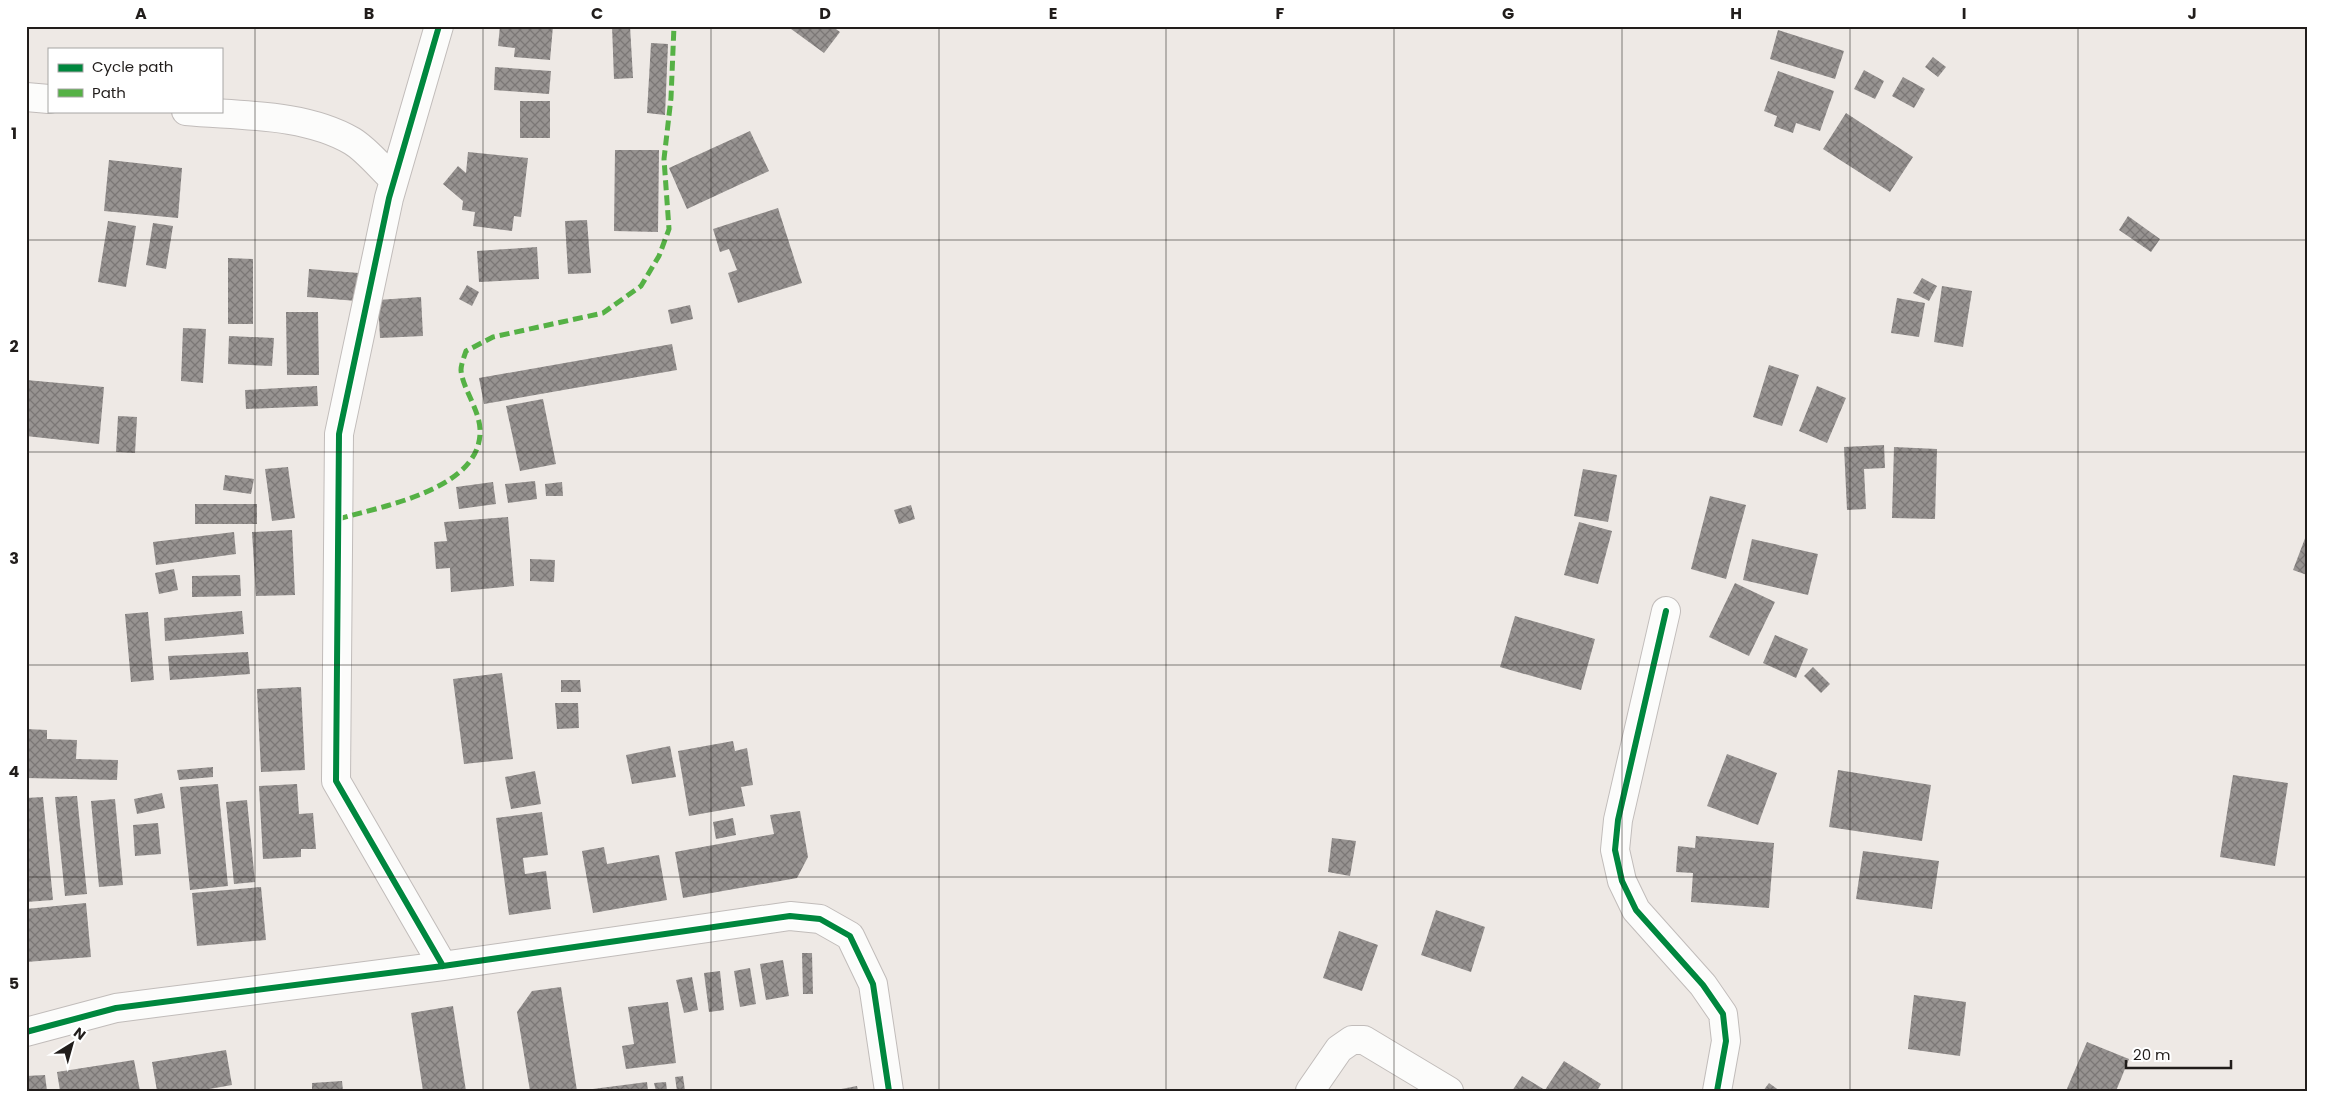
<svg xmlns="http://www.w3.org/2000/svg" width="2333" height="1117" font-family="Poppins,sans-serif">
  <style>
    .building { fill: url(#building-cross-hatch) }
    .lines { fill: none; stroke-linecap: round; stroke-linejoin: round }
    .minor-casing { stroke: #c1bcba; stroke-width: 30 }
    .minor { stroke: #fcfcfb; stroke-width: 28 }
    .quiet { stroke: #55b145; stroke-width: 5; stroke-dasharray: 10 5; stroke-linecap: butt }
    .cycleway-casing { stroke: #fff; stroke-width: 9 }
    .cycleway { stroke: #00873e; stroke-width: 6 }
    .grid { fill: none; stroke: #211d1b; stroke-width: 1; stroke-opacity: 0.55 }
    .neatline { fill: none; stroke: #211d1b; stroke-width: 2 }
    .grid-label { font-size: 16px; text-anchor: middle; font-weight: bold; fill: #211d1b }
  </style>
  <defs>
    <pattern id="building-cross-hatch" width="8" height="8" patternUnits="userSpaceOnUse" patternTransform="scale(1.25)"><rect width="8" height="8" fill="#979391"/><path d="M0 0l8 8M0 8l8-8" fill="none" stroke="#7b7776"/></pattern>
  </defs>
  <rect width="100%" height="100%" fill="#eee9e5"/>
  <!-- building -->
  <path class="building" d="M500,26h53l-3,34 -36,-3 1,-9 -17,-2z
    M612,26h18l3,52 -19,1z
    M787,26h45l8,6 -16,21z
    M1778,30l66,21 -9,28 -65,-20z
    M651,43l17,1 -3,71 -18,-2z
    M1933,57l13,10 -8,10 -13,-10z
    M495,67l56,4 -2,23 -55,-4z
    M1864,70l20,11 -9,18 -21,-10z
    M1778,71l56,20 -14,40 -24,-8 -3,10 -19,-7 3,-10 -13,-5z
    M1903,77l22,12 -11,19 -22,-12z
    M520,101h30v37h-30z
    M1846,113l67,44 -23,35 -67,-43z
    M750,131l19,40 -82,38 -18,-41z
    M615,150h44l-1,82 -44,-1z
    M468,152l60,6 -7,59 -7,-1 -2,15 -39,-5 2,-14 -13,-2 1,-9 -20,-17 15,-18 8,7z
    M109,160l73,8 -4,50 -74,-7z
    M778,208l24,75 -64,20 -10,-30 9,-3 -8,-21 -9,3 -7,-23z
    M2128,216l32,23 -9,13 -32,-22z
    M587,220l4,53 -23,1 -3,-53z
    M108,221l28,5 -10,61 -28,-5z
    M153,223l20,3 -7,43 -20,-4z
    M537,247l2,32 -60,3 -2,-31z
    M228,258l25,1v65h-25z
    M309,269l50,4 -2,28 -50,-4z
    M1922,278l15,8 -8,15 -16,-8z
    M467,285l12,7 -7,14 -13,-7z
    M1942,286l30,5 -9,56 -29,-5z
    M421,297l2,39 -43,2 -2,-38z
    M1897,298l28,5 -6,34 -28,-4z
    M690,305l3,14 -22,5 -3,-14z
    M286,312h32l1,63h-32z
    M183,328l23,1 -3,54 -22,-2z
    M229,336l45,2 -2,28 -44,-2z
    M672,344l5,26 -193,34 -5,-26z
    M1769,365l30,10 -17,51 -29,-9z
    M26,380l78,7 -5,57 -73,-8z
    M317,386l1,20 -72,3 -1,-19z
    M1817,386l29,12 -19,45 -28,-12z
    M543,399l13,65 -36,7 -14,-65z
    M118,416l19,1 -2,36 -19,-1z
    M1884,445l1,23 -21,1 2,40 -19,1 -3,-63z
    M1894,447l43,2 -2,70 -43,-1z
    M288,467l7,51 -23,3 -7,-52z
    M1583,469l34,6 -9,47 -34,-6z
    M225,475l29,4 -3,15 -28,-4z
    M535,481l2,18 -29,4 -3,-19z
    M493,482l3,22 -37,5 -3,-22z
    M562,482l1,14h-17l-1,-12z
    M1710,496l36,9 -20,74 -35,-10z
    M195,504h62v20h-62z
    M911,505l4,14 -16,5 -5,-14z
    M508,517l6,69 -63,6 -1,-24 -14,1 -2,-27 13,-1 -3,-19z
    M1579,522l33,9 -14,53 -34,-9z
    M292,530l3,65 -39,1 -4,-64z
    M234,532l2,22 -80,11 -3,-23z
    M2307,533v42l-14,-5z
    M1752,539l66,15 -10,41 -65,-15z
    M530,559l25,1 -1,22 -24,-1z
    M174,569l4,21 -19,4 -4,-21z
    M240,575l1,21 -49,1v-21z
    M1735,583l40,19 -26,54 -40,-19z
    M242,611l2,23 -79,7 -1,-23z
    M148,612l6,68 -23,2 -6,-68z
    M1515,616l80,23 -14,51 -81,-23z
    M1775,635l33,14 -12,29 -33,-15z
    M248,652l2,22 -80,6 -2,-24z
    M1813,667l17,17 -9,9 -17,-17z
    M502,673l11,86 -49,5 -11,-85z
    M561,680h19l1,12h-20z
    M301,687l4,83 -44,2 -4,-83z
    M555,703h23l1,25 -22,1z
    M26,729l21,1v9l30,1 -1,19 42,1 -1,20 -91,-2z
    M733,741l2,10 12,-3 6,37 -12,2 4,19 -56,10 -11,-65z
    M670,746l6,31 -44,7 -6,-29z
    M1727,754l50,19 -19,52 -51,-19z
    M213,767v10l-34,3 -2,-10z
    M1838,770l93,15 -9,56 -93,-14z
    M535,771l6,33 -30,5 -6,-32z
    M2233,775l55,8 -13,83 -55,-9z
    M218,784l10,102 -38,4 -10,-103z
    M297,784l2,30 14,-1 3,36h-15v8l-38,2 -4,-73z
    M162,793l3,15 -28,6 -3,-15z
    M77,796l10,98 -22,2 -10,-99z
    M43,797l10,103 -27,2v-104z
    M115,799l8,86 -24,2 -8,-86z
    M247,800l8,82 -21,2 -8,-82z
    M800,811l8,46 -11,21 -114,20 -8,-46 99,-18 -4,-19z
    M542,812l6,43 -25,3 2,16 21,-3 5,38 -42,6 -13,-97z
    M733,818l3,17 -20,4 -3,-17z
    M158,823l3,31 -26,2 -2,-31z
    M1696,836l78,7 -5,65 -78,-6 2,-29 -17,-1 2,-26 17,2z
    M1332,838l24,3 -6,35 -22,-4z
    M604,847l3,17 52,-9 8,45 -74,13 -11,-62z
    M1863,851l76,10 -7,48 -76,-10z
    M261,887l5,53 -69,6 -5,-53z
    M86,903l5,54 -65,5v-53z
    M1436,910l49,17 -14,45 -50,-17z
    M1339,931l39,14 -16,46 -39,-13z
    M802,953h10l1,41h-10z
    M783,960l6,36 -23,4 -6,-36z
    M750,968l6,36 -16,3 -6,-36z
    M720,971l4,39 -15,2 -5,-39z
    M692,977l6,33 -14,3 -8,-33z
    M561,987l16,104h-47l-13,-79 15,-21z
    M1914,995l52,7 -6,54 -52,-7z
    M668,1002l8,61 -50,6 -4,-23 12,-2 -6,-37z
    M453,1006l13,85h-43l-12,-78z
    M2087,1042l42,17 -13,32h-50z
    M226,1050l6,35 -34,6h-41l-5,-29z
    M134,1060l6,31h-80l-3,-19z
    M1564,1061l37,23 -4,7h-85l10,-15 23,14z
    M45,1075l2,16h-21v-15z
    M683,1076l2,15h-8l-2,-14z
    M342,1081l1,10h-31v-8z
    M647,1082l1,9h-63v-1z
    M666,1082l1,9h-11l-2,-8z
    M1769,1083l11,8h-17z
    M857,1086l1,5h-22v-1z"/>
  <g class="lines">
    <!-- minor casing -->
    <g class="minor-casing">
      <path id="minor" d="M439,26l-50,172 -50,236 -3,347 107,185
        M26,97l23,2
        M186,111c53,5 118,2 166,30 15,9 29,27 42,39
        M1666,611l-48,209 -3,30 7,31 14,29 67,75 20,29 3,27 -9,50
        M26,1032l90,-24 327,-42 347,-50 30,3 30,17 23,48 16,107
        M1310,1091l29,-42 13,-9h12l85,51"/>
    </g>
    <!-- minor -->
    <use href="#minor" class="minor"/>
    <!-- quiet -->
    <path class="quiet" d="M338,519c45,-13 145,-30 142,-90 -1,-20 -18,-42 -19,-59 0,-5 3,-13 5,-19l27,-14 110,-24 38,-27 18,-30 10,-27 -5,-70 7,-61 3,-72"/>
    <!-- cycleway casing -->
    <g class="cycleway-casing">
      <path id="cycleway" d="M439,26l-50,172 -50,236 -3,347 107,185
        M1666,611l-48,209 -3,30 7,31 14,29 67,75 20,29 3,27 -9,50
        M26,1032l90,-24 327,-42 347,-50 30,3 30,17 23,48 16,107"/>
    </g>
    <!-- cycleway -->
    <use href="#cycleway" class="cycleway"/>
  </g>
  <!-- grid -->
  <path class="grid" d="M255,26v1065M483,26v1065M711,26v1065M939,26v1065M1166,26v1065M1394,26v1065M1622,26v1065M1850,26v1065M2078,26v1065M26,240h2281M26,452h2281M26,665h2281M26,877h2281"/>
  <!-- border -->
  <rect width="2333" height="1117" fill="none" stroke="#ffffff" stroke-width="55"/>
  <!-- legend -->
  <rect x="48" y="48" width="175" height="65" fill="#ffffff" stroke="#a6a5a4"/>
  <rect x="58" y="64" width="25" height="8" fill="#00873e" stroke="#a6a5a4"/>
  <text x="92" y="72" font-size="15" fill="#211d1b">Cycle path</text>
  <rect x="58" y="89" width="25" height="8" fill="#55b145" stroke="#a6a5a4"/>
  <text x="92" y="98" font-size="15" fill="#211d1b">Path</text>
  <!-- north arrow -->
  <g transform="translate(72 1044) rotate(37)" stroke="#ffffff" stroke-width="4" paint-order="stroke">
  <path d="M0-4L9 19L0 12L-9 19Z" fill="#211d1b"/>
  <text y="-8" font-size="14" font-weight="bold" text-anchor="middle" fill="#211d1b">N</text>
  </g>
  <!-- scale -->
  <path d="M2126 1060v8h105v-8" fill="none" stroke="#211d1b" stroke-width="2.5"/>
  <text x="2133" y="1060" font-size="15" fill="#211d1b" stroke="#ffffff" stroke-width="4" paint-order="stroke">20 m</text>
  <rect x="28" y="28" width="2278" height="1062" class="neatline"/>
  <g class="grid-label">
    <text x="141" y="19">A</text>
    <text x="369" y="19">B</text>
    <text x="597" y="19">C</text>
    <text x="825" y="19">D</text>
    <text x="1053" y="19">E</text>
    <text x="1280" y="19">F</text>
    <text x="1508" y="19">G</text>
    <text x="1736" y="19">H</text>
    <text x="1964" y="19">I</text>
    <text x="2192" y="19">J</text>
    <text x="14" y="139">1</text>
    <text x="14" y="352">2</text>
    <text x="14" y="564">3</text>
    <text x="14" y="777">4</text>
    <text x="14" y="989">5</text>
  </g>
</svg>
